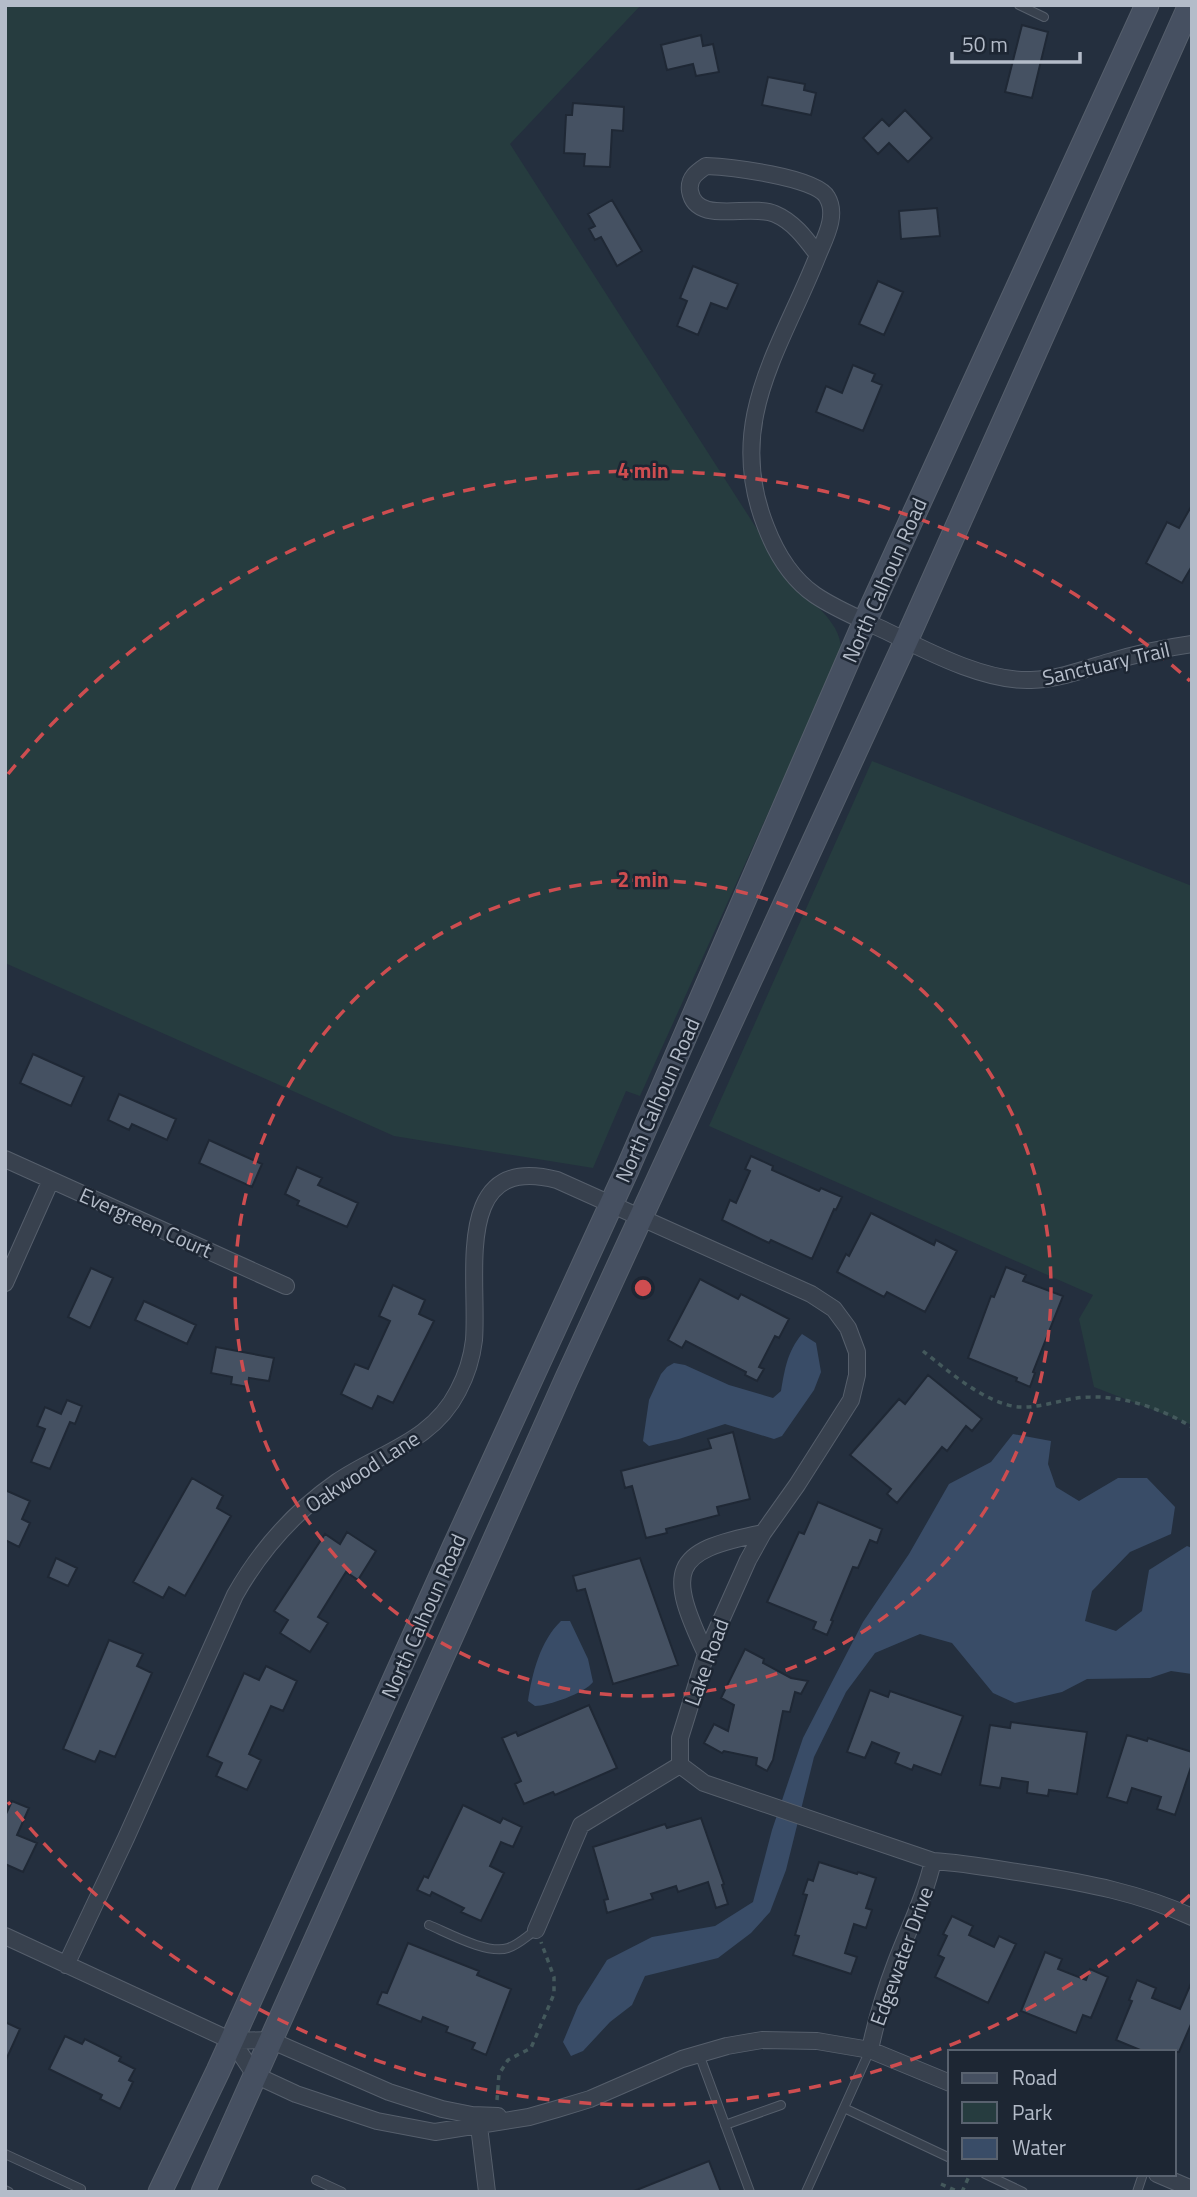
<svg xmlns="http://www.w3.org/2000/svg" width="1197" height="2197" font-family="'Titillium Web',sans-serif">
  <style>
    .green { fill: #263c3f }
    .water { fill: #394c67 }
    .building { fill: #455162; stroke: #1f2835; stroke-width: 2 }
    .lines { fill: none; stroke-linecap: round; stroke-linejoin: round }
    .service-casing { stroke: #565f6c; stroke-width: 10 }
    .minor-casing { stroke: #565f6c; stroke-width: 18 }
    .secondary-casing { stroke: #565f6c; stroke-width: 25 }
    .path { stroke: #44595c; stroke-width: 3.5; stroke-dasharray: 5 5; stroke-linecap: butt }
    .service { stroke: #38414e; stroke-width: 8 }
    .minor { stroke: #38414e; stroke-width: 16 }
    .secondary { stroke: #465061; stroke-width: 23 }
    .ring { fill: none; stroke: #ce4d50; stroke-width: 3.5; stroke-dasharray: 12 9 }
    .labels { text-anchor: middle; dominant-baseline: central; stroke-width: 5; stroke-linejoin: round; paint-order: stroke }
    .street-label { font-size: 21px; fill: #b4bcc9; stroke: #1d2633 }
    .centre { fill: #ce4d50; stroke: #1d2633; stroke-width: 3.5 }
    .ring-label { font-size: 21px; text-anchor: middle; font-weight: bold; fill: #ce4d50; stroke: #1d2633; stroke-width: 5; stroke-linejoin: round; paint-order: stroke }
  </style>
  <rect width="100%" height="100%" fill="#242f3e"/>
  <!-- green -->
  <path class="green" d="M5,5h636l-131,139 279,435c18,21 54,42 52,73l-201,444 -14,-5 -33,77 -199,-32 -389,-173z
    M872,761l320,125v539l-98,-38 -15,-68 14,-24 -384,-169z"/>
  <!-- water -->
  <path class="water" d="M802,1334l14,9 5,29 -7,18 -32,46 -8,3 -49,-15 -46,15 -30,7 -6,-5 6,-41 12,-26 6,-7 7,-4 11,2 44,20 44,13 8,-7c4,-22 6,-39 21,-57z
    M1013,1434l38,7 -3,23 8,23 23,14 39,-23h29l28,29 -4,27 -41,18 -38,39 -7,30 31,10 26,-20 7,-41 38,-24 5,2v126l-21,-3 -21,7 -63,1 -25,13 -47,11 -22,-10 -41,-50 -32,-9 -45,19 -29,39 -32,65 -28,113 -16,42 -19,21 -33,25 -73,18 -13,29 -22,17 -27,29 -12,5 -8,-14 15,-36 29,-46 45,-23 63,-11 38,-24 19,-72 31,-92 60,-116 46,-68 40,-70 42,-22z
    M561,1621h9l18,38 5,23c-8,11 -45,24 -58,24l-7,-5c4,-27 12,-60 33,-80z"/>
  <!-- building -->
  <path class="building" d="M1022,25l26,7 -16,66 -27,-6z
    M701,35l2,11 10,-2 6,28 -23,4 -3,-12 -26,6 -6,-25z
    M768,77l37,7 -1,6 12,3 -5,22 -49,-10z
    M573,103l51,4 -1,24 -11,-1 -2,37 -26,-1 1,-12 -21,-1 2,-38h6z
    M905,110l27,28 -24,24 -19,-19 -11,11 -15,-16 19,-19 7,7z
    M612,200l30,51 -25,15 -16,-29 -6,3 -6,-11 6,-3 -7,-12z
    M937,208l3,28 -39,3 -2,-28z
    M693,266l45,18 -11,25 -16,-6 -13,32 -21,-9 10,-25 -7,-3z
    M878,281l25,11 -19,43 -25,-11z
    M853,365l22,9 -3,7 10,4 -19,46 -47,-19 10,-26 16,7z
    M1192,505v61l-10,17 -36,-20 21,-41 12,6z
    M33,1054l51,23 -13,29 -51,-23z
    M119,1094l57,25 -9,21 -35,-16 -3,6 -21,-10z
    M209,1140l53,24 -10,23 -53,-24z
    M751,1156l22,10 -1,4 47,21 2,-3 21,9 -6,13 -2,-1 -22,50 -41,-19 -2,3 -47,-23 8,-20 6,3 14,-32 -5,-2z
    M297,1167l25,11 -4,7 40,18 -11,24 -50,-22 2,-4 -14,-7z
    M871,1213l63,32 2,-5 21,11 -32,61 -38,-20 -3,5 -47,-25 9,-18 3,2z
    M1006,1267l20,8 -3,6 40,15 -30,76 2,1 -5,14 -14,-6 1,-3 -49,-20 23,-62 3,1z
    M91,1268l22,10 -23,50 -22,-11z
    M700,1279l38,20 3,-5 48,25 -10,19 -4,-2 -16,31 5,2 -7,12 -12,-6 1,-3 -60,-31 -4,7 -14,-8z
    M393,1285l32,15 -6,14 15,7 -41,82 -15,-7 -6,13 -31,-15 14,-30 13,5 22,-48 -11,-5z
    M144,1301l52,24 -9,19 -52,-24z
    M216,1347l58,11 -5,23 -20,-3 -1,9 -17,-3 1,-7 -21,-4z
    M928,1375l54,44 -10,12 -6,-5 -19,25 -5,-4 -45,56 -10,-9 4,-5 -41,-34 49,-56 6,5z
    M67,1400l15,6 -7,18 -5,-2 -20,47 -19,-7 14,-33 -8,-3 8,-19 16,7z
    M733,1432l17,67 -33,8 2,8 -53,14 1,4 -21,5 -14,-52 -7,2 -4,-17 90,-23 -3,-9z
    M192,1478l31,18 -6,12 14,8 -46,80 -16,-9 -6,11 -30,-16z
    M5,1490l25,11 -8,18 8,4 -11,24 -14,-7z
    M818,1502l64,27 -5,14 -7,-3 -12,28 -5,-1 -22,53 2,1 -6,14 -14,-6 3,-7 -49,-20 32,-70 5,2z
    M347,1532l29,19 -18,29 -12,-8 -28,45 10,6 -18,29 -30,-19 8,-13 -14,-9 51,-77 15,10z
    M56,1558l21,10 -9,18 -20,-9z
    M640,1558l38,107 -65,19 -28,-95 -8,2 -4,-15z
    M109,1640l34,14 -6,12 15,7 -37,84 -15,-6 -5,11 -32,-13z
    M745,1649l19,10 -1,4 28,15 17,3 -7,13 -6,-2 -5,20 -7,-1 -10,49 -6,11 -11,-6 1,-7 -33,-7 -2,2 -18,-10 10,-19 14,7 6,-26 -13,-7z
    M266,1666l31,15 -14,30 -12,-5 -22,48 12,6 -14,30 -31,-14 6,-13 -15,-7 37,-83 15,7z
    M870,1690l18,7 2,-6 73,25 -22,59 -27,-10 -2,5 -17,-7 4,-10 -27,-11 -7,16 -18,-6z
    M589,1705l28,63 -62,27 -2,-3 -29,12 -9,-20 6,-3 -19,-43 14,-6 2,4z
    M1011,1722l76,10 -10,62 -28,-4 -1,6 -21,-3 1,-11 -26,-4 -2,10 -20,-3 10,-60 20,3z
    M1127,1735l20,6 1,-3 44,14v12l-17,51 -18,-6 4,-12 -29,-9 -5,15 -20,-6z
    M12,1801l17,7 -12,27 20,8 -14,29 -18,-8v-48z
    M463,1805l37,18 3,-5 19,9 -9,20 -12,-5 -11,24 14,7 -23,48 -20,-9 3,-4 -32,-16 -2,4 -13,-6 7,-14 4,2z
    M701,1818l23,66 -2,1 6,19 -12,4 -8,-26 -30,10 -2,-6 -25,8 2,5 -46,14 -3,-13 4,-1 -15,-52 72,-23 2,4z
    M819,1862l38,12 1,-2 18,6 -10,30 6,2 -6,18 -12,-4 -9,29 12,4 -6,17 -58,-19 6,-19 -4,-1 12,-40 -4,-1 5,-15 5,2z
    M952,1916l21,10 -4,9 25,12 5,-11 17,8 -28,59 -53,-26 9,-19 -6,-3 9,-19 -4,-2z
    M408,1943l71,28 -2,4 34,14 -25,66 -14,-6 3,-6 -29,-11 2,-5 -25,-10 -2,5 -44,-18 5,-12 5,1z
    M1045,1952l17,7 -4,10 28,11 4,-11 18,8 -17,41 -8,-3 -7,18 -55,-22z
    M1137,1980l19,8 -4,10 28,11 12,-28v41l-13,30h-34l-29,-12 16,-39 -3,-1z
    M5,2022l15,7 -15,33z
    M65,2036l17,8 3,-5 36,18 -2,4 16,8 -6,11 4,2 -13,27 -20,-10 2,-4 -53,-26z
    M709,2161l12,31h-87v-1z"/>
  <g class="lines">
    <!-- service casing -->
    <g class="service-casing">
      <path id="service" d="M1019,5l25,12
        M429,1925c19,8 59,30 79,23 10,-3 19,-12 28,-18
        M699,2054l51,138
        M844,2108l106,50
        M725,2125l56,-20
        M5,2154l76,35 -1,3
        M985,2174l38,18
        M316,2180l26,12
        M5,2190l4,2
        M806,2192l64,-142
        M1137,2192l6,-18"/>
    </g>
    <!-- minor casing -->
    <g class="minor-casing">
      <path id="minor" d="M706,166c24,1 110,11 121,31 11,18 -2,41 -9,58 -12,-16 -24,-33 -43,-41 -25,-11 -79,12 -85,-23 -2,-13 7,-19 16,-25z
        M818,255c-37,94 -94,167 -52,272 10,26 26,52 49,68 22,15 48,25 71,36 41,20 99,51 145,49 27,-1 52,-10 78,-18 27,-8 55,-14 83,-18
        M5,1159l281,127
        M5,1283l46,-103
        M706,1654c-39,-83 -37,-103 57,-121
        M536,1930l45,-105 99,-60
        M5,1936l227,105 38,-1 119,52 53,17 30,6 26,1
        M66,1965l60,-127 109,-243c26,-46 59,-83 102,-113 44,-30 95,-40 121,-91 8,-15 14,-34 16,-51 5,-63 -23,-188 83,-160l254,114 23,15 14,19 9,24v23l-6,25 -54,85 -34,48 -15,27 -42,94 -26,84v27l24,18 229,78c32,2 64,8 97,13 56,9 110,19 162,43
        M232,2041l23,34 41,19 81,27 58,11 94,-15 28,-8 33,-10 92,-40 45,-13 35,-6 55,1 53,9 80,33
        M870,2050c6,-30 15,-59 26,-88 13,-34 29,-66 37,-101
        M478,2118l9,74
        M1157,2174l35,15"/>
    </g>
    <!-- secondary casing -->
    <g class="secondary-casing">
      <path id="secondary" d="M160,2192l58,-121 236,-524 173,-377 238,-549 282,-616
        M203,2192l363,-812 340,-739 284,-636"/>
    </g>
    <!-- path -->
    <path class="path" d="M923,1351c25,20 64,54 97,56 24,1 47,-10 70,-10 35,-1 72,12 102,30
      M497,2100l2,-26 9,-14 23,-12 23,-54v-17l-13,-35
      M941,2184l18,8
      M962,2192l8,-18"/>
    <!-- service -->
    <use href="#service" class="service"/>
    <!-- minor -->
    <use href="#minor" class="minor"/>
    <!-- secondary -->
    <use href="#secondary" class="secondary"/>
  </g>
  <!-- distance rings -->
  <g class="ring">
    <circle cx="643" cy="1288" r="408"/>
    <path d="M1190 1895A817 817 0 0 1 8 1802M8 774A817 817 0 0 1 1190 681"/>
  </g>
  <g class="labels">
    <!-- street labels -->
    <g class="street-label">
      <text transform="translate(884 580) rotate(-66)">North Calhoun Road</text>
      <text transform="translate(1106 663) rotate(-13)">Sanctuary Trail</text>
      <text transform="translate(657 1100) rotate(-66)">North Calhoun Road</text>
      <text transform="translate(146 1222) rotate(24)">Evergreen Court</text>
      <text transform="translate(362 1471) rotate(-33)">Oakwood Lane</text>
      <text transform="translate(423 1616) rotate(-66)">North Calhoun Road</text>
      <text transform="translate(706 1662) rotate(-70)">Lake Road</text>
      <text transform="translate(901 1956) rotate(-70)">Edgewater Drive</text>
    </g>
  </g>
  <circle cx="643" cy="1288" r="10" class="centre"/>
  <g class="ring-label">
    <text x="643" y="478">4 min</text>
    <text x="643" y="887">2 min</text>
  </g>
  <!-- border -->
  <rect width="1197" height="2197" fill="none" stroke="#b4bcc9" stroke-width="14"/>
  <!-- legend -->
  <rect x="948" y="2050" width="228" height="126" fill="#1d2633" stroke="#59626f" stroke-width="2"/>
  <rect x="962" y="2073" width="35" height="10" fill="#465061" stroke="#59626f" stroke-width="2"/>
  <text x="1012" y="2085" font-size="21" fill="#b4bcc9">Road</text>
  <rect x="962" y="2102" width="35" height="21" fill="#263c3f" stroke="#59626f" stroke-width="2"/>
  <text x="1012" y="2120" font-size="21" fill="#b4bcc9">Park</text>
  <rect x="962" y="2138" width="35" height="21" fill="#394c67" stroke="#59626f" stroke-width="2"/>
  <text x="1012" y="2155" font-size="21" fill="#b4bcc9">Water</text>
  <!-- scale -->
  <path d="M952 52v10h128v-10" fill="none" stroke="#b4bcc9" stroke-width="3.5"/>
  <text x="962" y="52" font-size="21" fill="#b4bcc9" stroke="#1d2633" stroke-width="5" paint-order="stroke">50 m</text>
</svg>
